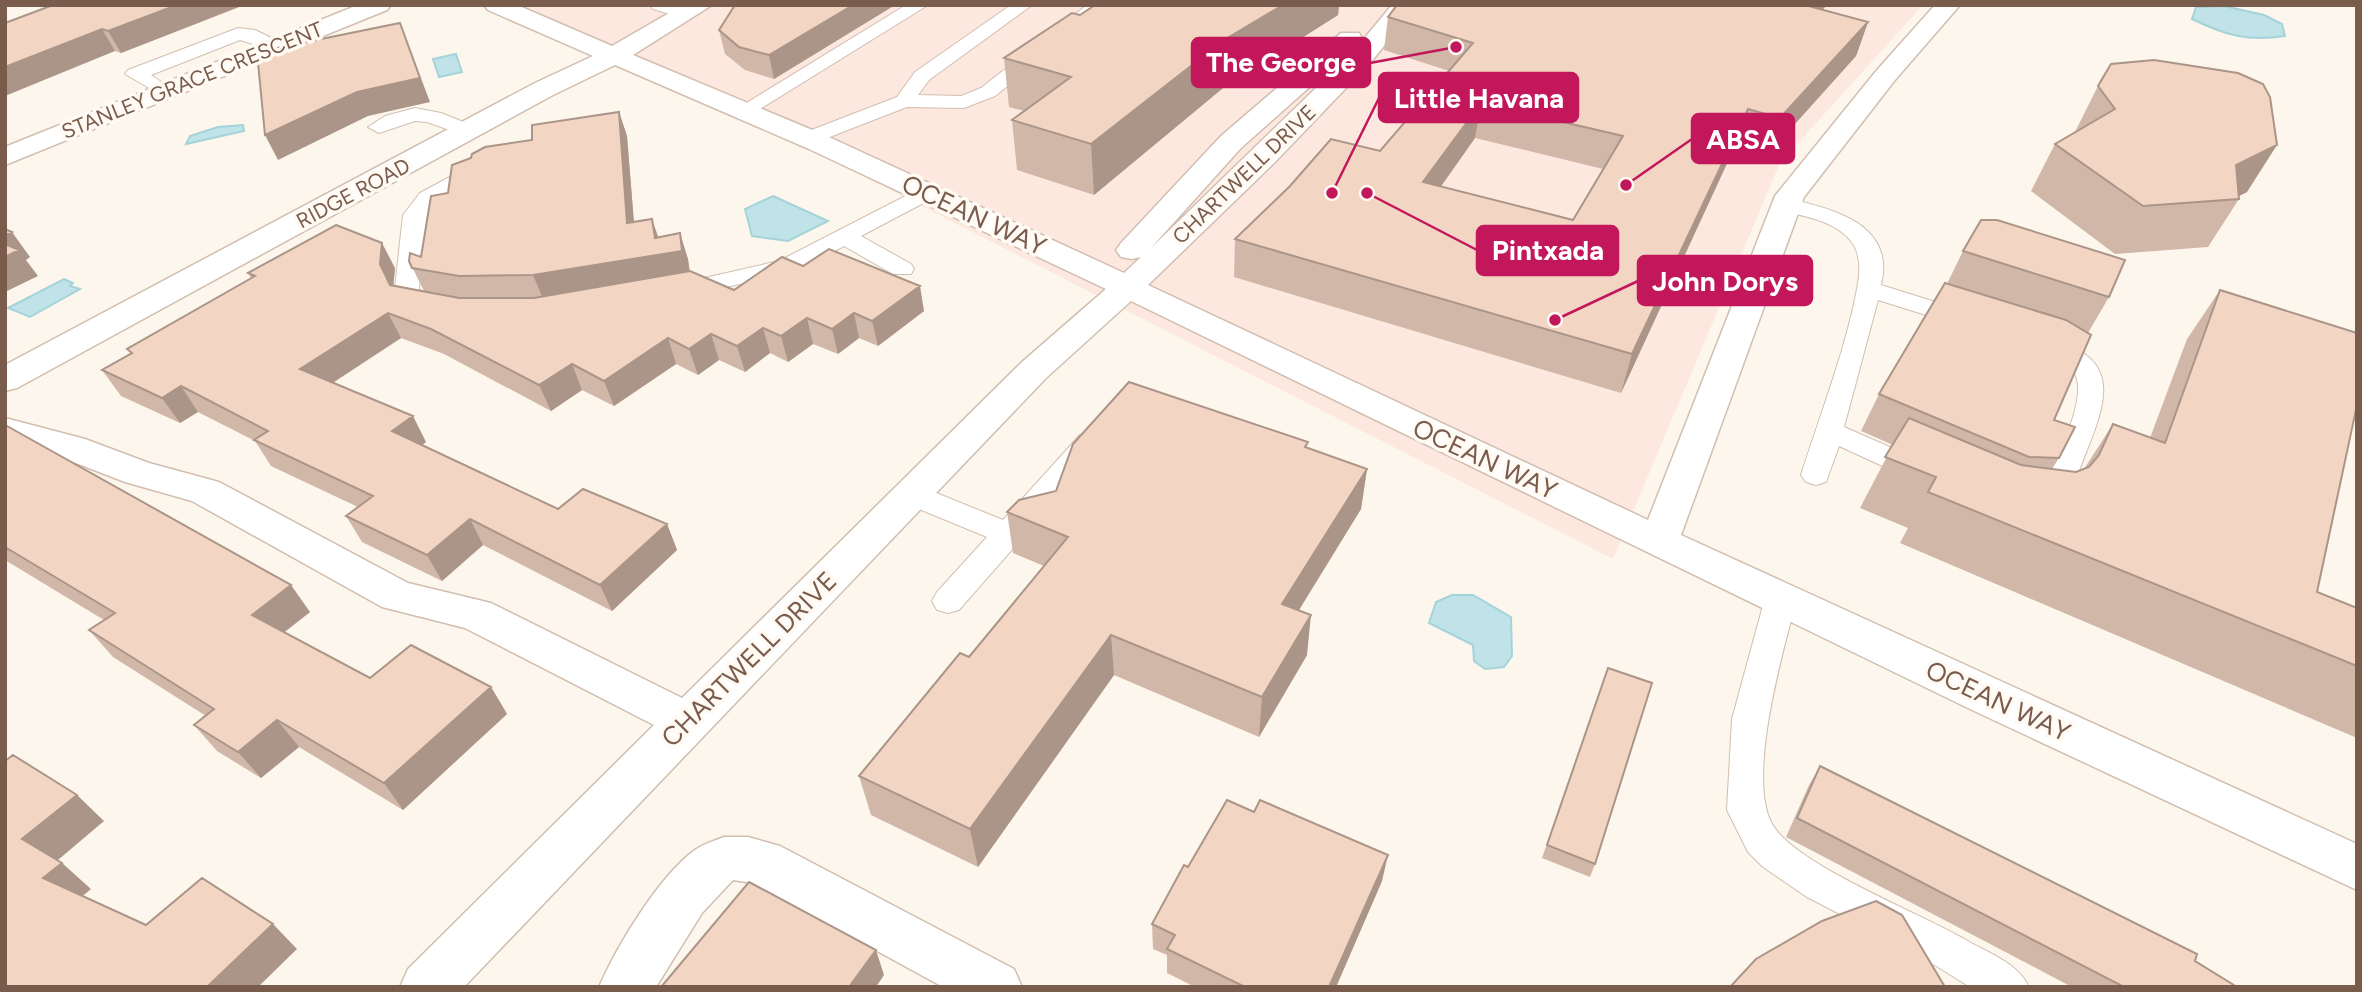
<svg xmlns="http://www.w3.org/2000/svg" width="2362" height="992" font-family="Figtree,sans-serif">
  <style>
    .commercial { fill: #fde8e0 }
    .water { fill: #bfe3e8; stroke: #a5d3da; stroke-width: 2 }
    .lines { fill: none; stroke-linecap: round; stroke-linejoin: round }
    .lane-casing { stroke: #d1beb0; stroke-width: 2 }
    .street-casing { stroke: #d1beb0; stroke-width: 3 }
    .lane { fill: #fff; fill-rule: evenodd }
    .street { fill: #fff; fill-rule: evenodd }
    .wall { fill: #d1b7a8; fill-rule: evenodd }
    .shaded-wall { fill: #aa9588 }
    .building { fill: #f3d5c3; stroke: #aa9588; stroke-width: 2; fill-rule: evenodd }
    .labels { text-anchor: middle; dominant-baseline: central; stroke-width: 7; stroke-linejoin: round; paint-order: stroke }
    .far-street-label { font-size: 21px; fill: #7a5c4d; stroke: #fffaf3 }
    .street-label { font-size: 26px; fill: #7a5c4d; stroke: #fffaf3 }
    .leader { fill: none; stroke: #c2185b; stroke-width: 2.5 }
    .callout-dot { fill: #c2185b; stroke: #fffaf3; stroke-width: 2.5 }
    .callout { fill: #c2185b; stroke: #c2185b; stroke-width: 2.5 }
    .callout-label { font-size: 28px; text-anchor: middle; font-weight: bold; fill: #fff }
  </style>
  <rect width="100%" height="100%" fill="#fdf6ec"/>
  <!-- commercial -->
  <path class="commercial" d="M523,5h1400l-143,158 -167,396 -1042,-532z"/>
  <!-- water -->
  <path class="water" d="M2224,6l40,9 18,9 3,12c-37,6 -60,-1 -93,-17l4,-12z
    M456,54l6,18 -23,5 -6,-18z
    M243,125l1,6 -58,13 4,-8 28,-9z
    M773,196l55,25 -40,20 -36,-5 -7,-27z
    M64,279l9,4 -3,3 10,3 -50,28 -22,-9z
    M1452,595h21l38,22 1,39 -8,11 -19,2 -11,-8 -1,-16 -44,-22 7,-21z"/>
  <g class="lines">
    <!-- lane casing -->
    <g class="lane-casing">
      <path id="lane" d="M650,5h30l16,8 -9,6 -34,-10z
        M906,5h22l-176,109h-14l-3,-4z
        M1011,5h21l-103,75 -11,15 43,1 20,-8 106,-83h21l-113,91 -31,12 -57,-1 -98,38 -11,-6 3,-5 96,-37 18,-25z
        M238,28l17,2 31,15 -10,6 -36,-11 -89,35 22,15 -10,6 -38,-22 3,-4z
        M415,108l26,5 35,14 4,4 -11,6 -42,-15 -12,-1 -36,12 -11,-6 17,-11z
        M485,158l11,7 -3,5 -57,33 -9,12 -8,73 4,9 21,6 4,5 -4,5 -9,3 -32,-9 -8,-19 8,-73 17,-22z
        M925,186l8,2 3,5 -3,5 -72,38 50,28 3,5 -3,5h-18l-49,-28 -47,25 -119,27 -9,-2 -3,-5 3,-5 110,-25z
        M1786,198c46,11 110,25 95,87l96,30 4,5 -4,5 -9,3 -90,-28 -34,127 87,38 5,7 -5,7 -10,3 -10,-3 -72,-33 -13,36 -10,3 -10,-3 -5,-7c19,-60 49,-137 58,-198 1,-11 0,-26 -8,-36 -17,-21 -48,-25 -73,-31l-3,-5z
        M2042,336c74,19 70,53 45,114 -9,22 -15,44 -30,63l-11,3 -11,-3 -4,-7c15,-25 59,-104 44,-132 -8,-13 -29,-19 -42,-24l-4,-6 4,-6z
        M1090,433l10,2 4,7 -4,7 -141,161 -11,3 -11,-3 -5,-9 5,-9 50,-55 -85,-35 -4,-7 4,-7 11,-3 11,3 79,32 77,-85z
        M1781,586l11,3 5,9c-13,50 -53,185 -23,229 27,40 146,86 192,113 22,13 52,23 63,47h-59l-53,-33 -110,-57 -44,-30 -15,-15 -21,-42 5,-91 33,-121 5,-9z"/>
    </g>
    <!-- street casing -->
    <g class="street-casing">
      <path id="street" d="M358,5h33l-4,5 -382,155v-18z
        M484,5h33l95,41 71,-41h29l-79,50 196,82 295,136 17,-16 -9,2 -11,-2 -5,-7 5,-7 100,-107 120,-103h18l3,5 -3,5 -118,105 -91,101 203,-197 39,-47h25l-46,57 -96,100 -127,123 500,235 127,-324 102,-126 58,-65h25l-65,75 -91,117 -123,338 676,309v46l-387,-181 -839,-408 -85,77 -582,609h-64l8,-18 246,-244 -189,-97 -83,-21 -190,-106 -67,-19 -62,-24 -58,-14v-26l80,21 64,24 70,19 189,101 83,20 191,95 340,-336 84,-73 -297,-140 -194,-84 -62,30 -536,293 -12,3v-26l530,-282 58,-27 -105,-46z
        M724,837h24l32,9 234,123 8,18h-79l-190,-104 -20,-3 -31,33 -46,74h-57c18,-41 60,-111 96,-137 8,-6 19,-9 29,-13z"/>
    </g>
    <!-- lane -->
    <use href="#lane" class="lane"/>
    <!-- street -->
    <use href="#street" class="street"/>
  </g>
  <!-- wall -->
  <path class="wall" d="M53,5h191l-123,48 -6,-2z
    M735,5h160l-121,74 -29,-9 -20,-16 -6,-24z
    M1095,5h244l-1,10 -115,73 -129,107 -77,-25 -5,-50 12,-9 -15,-4 -5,-49 76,-43z
    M1397,5h430l-5,5 46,12 -12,34 -88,98 -32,-10 -115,249 -387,-116 1,-38 145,-88 69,-80 -65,-21 4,-33zM1475,138l128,31 -30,51 -132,-34z
    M2098,86l149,106 -8,4v3l-31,48 -93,7 -84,-63 24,-47 20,-11v-1z
    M619,112l8,24 7,86 24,15 30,22 2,12 44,19 69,-24 121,45 -46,35 -19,-8 -21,16 -25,-10 -25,18 -18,-9 -25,19 -26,-12 -21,15 -22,-11 -62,42 -32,-16 -31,21 -107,-57 -43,-16 -68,45 93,59 -4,3 136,64 109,15 10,26 -65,61 -129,-66 -41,36 -80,-39 -16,-26 12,-9 -87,-41 -16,-25 -57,-29 -18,11 -59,-27 -19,-26 29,-17 -4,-4 124,-71 -3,-5 147,-5 -2,17 31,6 -15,-30 12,-4 27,-64 84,-53z
    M1963,251l146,46 -21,36 -34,87 5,38 -7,11 24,3 8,-3 29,-45 37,14 37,-99 33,-49 97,302 40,16v130l-457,-195 8,-15 -48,-20 33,-63 -32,-14 18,-37 68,-110z
    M5,427l305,185 -26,20 86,46 121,9 16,27 -104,96 -104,-63 -38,31 -44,-27 -23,-26 12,-9 -93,-59 -24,-27 15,-10 -99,-60z
    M1307,448l60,21 -6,40 -62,101 8,45 -48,82 -145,-62 -136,192 -107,-52 -12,-39 110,-119 75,-91 -31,-13 -6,-41z
    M1608,668l-13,196 -5,13 -48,-19z
    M1820,766l375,195 42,26h-165l-286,-150 23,-52z
    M1188,867l194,14 -46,106h-141l-28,-14v-18l-14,-6 -1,-25z"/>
  <!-- shaded-wall -->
  <path class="shaded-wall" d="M177,5h67l-123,48 -13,-22z
    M853,5h42l-121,74 -5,-24z
    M1283,5h56l-1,10 -115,73 -129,107 -3,-51 133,-104z
    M1805,5h22l-33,34z
    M1868,22l-12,34 -88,98 12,-36z
    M400,23l30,79 -62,14 -90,44 -13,-25z
    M102,29l13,22 -110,45v-29z
    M1481,103l-6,35 -57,81 5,-37z
    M1748,109l-12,35 -115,249 11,-39z
    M619,112l8,24 9,113 -9,-26z
    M2277,145l-30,47 -14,7 3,-34z
    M652,219l9,26 19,-12 8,26 2,18 -146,24 -11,-26 122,-37z
    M12,232l18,25 -4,3 12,16 -33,16v-57z
    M382,243l13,25 -2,21 -13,-25z
    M920,286l4,25 -46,35 -6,-25z
    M388,313l13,25 -86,56 -15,-25z
    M854,313l5,25 -21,16 -6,-25z
    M807,318l6,26 -25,18 -7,-26z
    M763,328l7,25 -25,19 -8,-26z
    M711,334l8,26 -21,15 -9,-26z
    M668,338l8,26 -62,42 -10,-25z
    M572,364l10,26 -31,21 -12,-26z
    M181,386l17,26 -18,11 -18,-25z
    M413,416l13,26 -20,15 -14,-26z
    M1367,469l-6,40 -83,135 4,-40z
    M470,519l13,26 -41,36 -15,-26z
    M667,524l10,26 -65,61 -12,-26z
    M291,585l19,27 -38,30 -20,-27z
    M1311,615l-4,40 -48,82 3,-40z
    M1111,635l3,40 -136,192 -8,-38z
    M491,687l16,27 -104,96 -19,-27z
    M277,720l22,27 -38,31 -23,-26z
    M77,795l27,26 -52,44 -30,-26z
    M1388,855l-6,26 -46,106h-7z
    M62,863l29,26 -18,15 -30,-26z
    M273,924l24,25 -39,38h-51z
    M876,950l8,25 -8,12h-27z"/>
  <!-- building -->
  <path class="building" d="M53,5h124l-69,26 -6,-2 -97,38v-44z
    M735,5h118l-84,50 -30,-8 -20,-17z
    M1095,5h188l-59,35 -133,104 -79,-24 59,-43 -67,-19 68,-45 8,2z
    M1397,5h408l63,17 -88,96 -32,-9 -116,245 -397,-115 55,-53 41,-47 49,12 93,-108 -85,-26zM1481,103l142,33 -50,84 -150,-38z
    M400,23l20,55 -63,14 -92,43 -8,-83z
    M2154,60l84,13 25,11 7,13 7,48 -41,20 3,34 -96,7 -88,-62 60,-35 -17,-23 13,-22z
    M619,112l8,111 25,-4 3,19 25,-5 2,18 -149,24 -74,1 -47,-8 -3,-7 1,-8 11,4 10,-61 17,-3 4,-28 19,-7 1,-4 13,-7 47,-7v-15z
    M1981,220h16l128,40 -16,37 -146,-46z
    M336,225l46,18 -2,21 10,21 69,13h75l156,-27 44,19 48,-33 21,9 26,-17 91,37 -48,35 -18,-8 -22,16 -25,-11 -26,18 -18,-8 -26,18 -26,-12 -22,15 -21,-11 -64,43 -32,-17 -33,21 -108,-56 -43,-16 -88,56 113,47 -21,15 166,78 25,-20 84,35 -67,61 -130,-66 -43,36 -81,-39 27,-20 -119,-56 14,-9 -87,-45 -19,12 -60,-28 30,-17 -5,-4 128,-73 -7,-3z
    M5,229l7,3 -7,3z
    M5,244l14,6 -14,7z
    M1945,283l121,37 25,15 -37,85 21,7 -16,31 -30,-1 -150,-63z
    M2220,290l137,43v72l-40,187 40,16v58l-429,-174 8,-15 -51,-20 24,-39 112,47 55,7 13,-5 10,-12 14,-31 52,19z
    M1129,382l179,60 -3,5 62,22 -85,135 29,11 -49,82 -151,-62 -141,194 -111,-53 101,-123 9,4 99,-120 -61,-25 12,-12 37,-9 17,-47z
    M7,426l284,159 -39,30 118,63 41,-33 80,42 -107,96 -107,-63 -39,32 -44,-27 20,-16 -125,-79 26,-17 -110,-66v-120z
    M1608,668l44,15 -57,181 -48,-19z
    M13,755l64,40 -55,44 40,24 -19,15 103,47 56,-47 71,46 -66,63h-202v-226z
    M1820,766l377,188 -2,7 42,26h-113l-327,-169z
    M1227,800l27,12 6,-12 128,55 -59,132h-84l-78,-38 8,-14 -23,-11 32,-59 4,2z
    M749,882l127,68 -27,37h-188z
    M1876,901l26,14 43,72h-215l26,-28 66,-38z"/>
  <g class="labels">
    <!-- far-street labels -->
    <g class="far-street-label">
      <text transform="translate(192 80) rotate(-22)">STANLEY GRACE CRESCENT</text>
      <text transform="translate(1244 174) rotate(-44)">CHARTWELL DRIVE</text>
      <text transform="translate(353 193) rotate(-28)">RIDGE ROAD</text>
    </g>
    <!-- street labels -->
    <g class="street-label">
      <text transform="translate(974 215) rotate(25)">OCEAN WAY</text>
      <text transform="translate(1485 459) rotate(25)">OCEAN WAY</text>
      <text transform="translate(749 659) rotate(-45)">CHARTWELL DRIVE</text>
      <text transform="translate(1998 701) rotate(25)">OCEAN WAY</text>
    </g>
  </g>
  <!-- callouts -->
  <path class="leader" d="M1456 47L1370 63M1332 193L1379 98M1626 185L1692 139M1367 193L1477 250M1555 320L1638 281"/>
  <g class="callout-dot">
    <circle cx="1456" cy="47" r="7"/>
    <circle cx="1332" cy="193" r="7"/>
    <circle cx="1626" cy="185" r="7"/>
    <circle cx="1367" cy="193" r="7"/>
    <circle cx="1555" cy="320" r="7"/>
  </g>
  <g class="callout">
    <rect x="1192" y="38" width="178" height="49" rx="7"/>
    <rect x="1379" y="73" width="199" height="49" rx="7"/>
    <rect x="1692" y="114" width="102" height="49" rx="7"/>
    <rect x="1477" y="226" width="141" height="49" rx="7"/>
    <rect x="1638" y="256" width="174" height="49" rx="7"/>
  </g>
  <g class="callout-label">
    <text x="1281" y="72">The George</text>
    <text x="1479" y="108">Little Havana</text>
    <text x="1743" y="149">ABSA</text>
    <text x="1548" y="260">Pintxada</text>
    <text x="1725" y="291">John Dorys</text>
  </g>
  <!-- border -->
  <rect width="2362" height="992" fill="none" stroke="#7a5c4d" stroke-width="14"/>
</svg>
